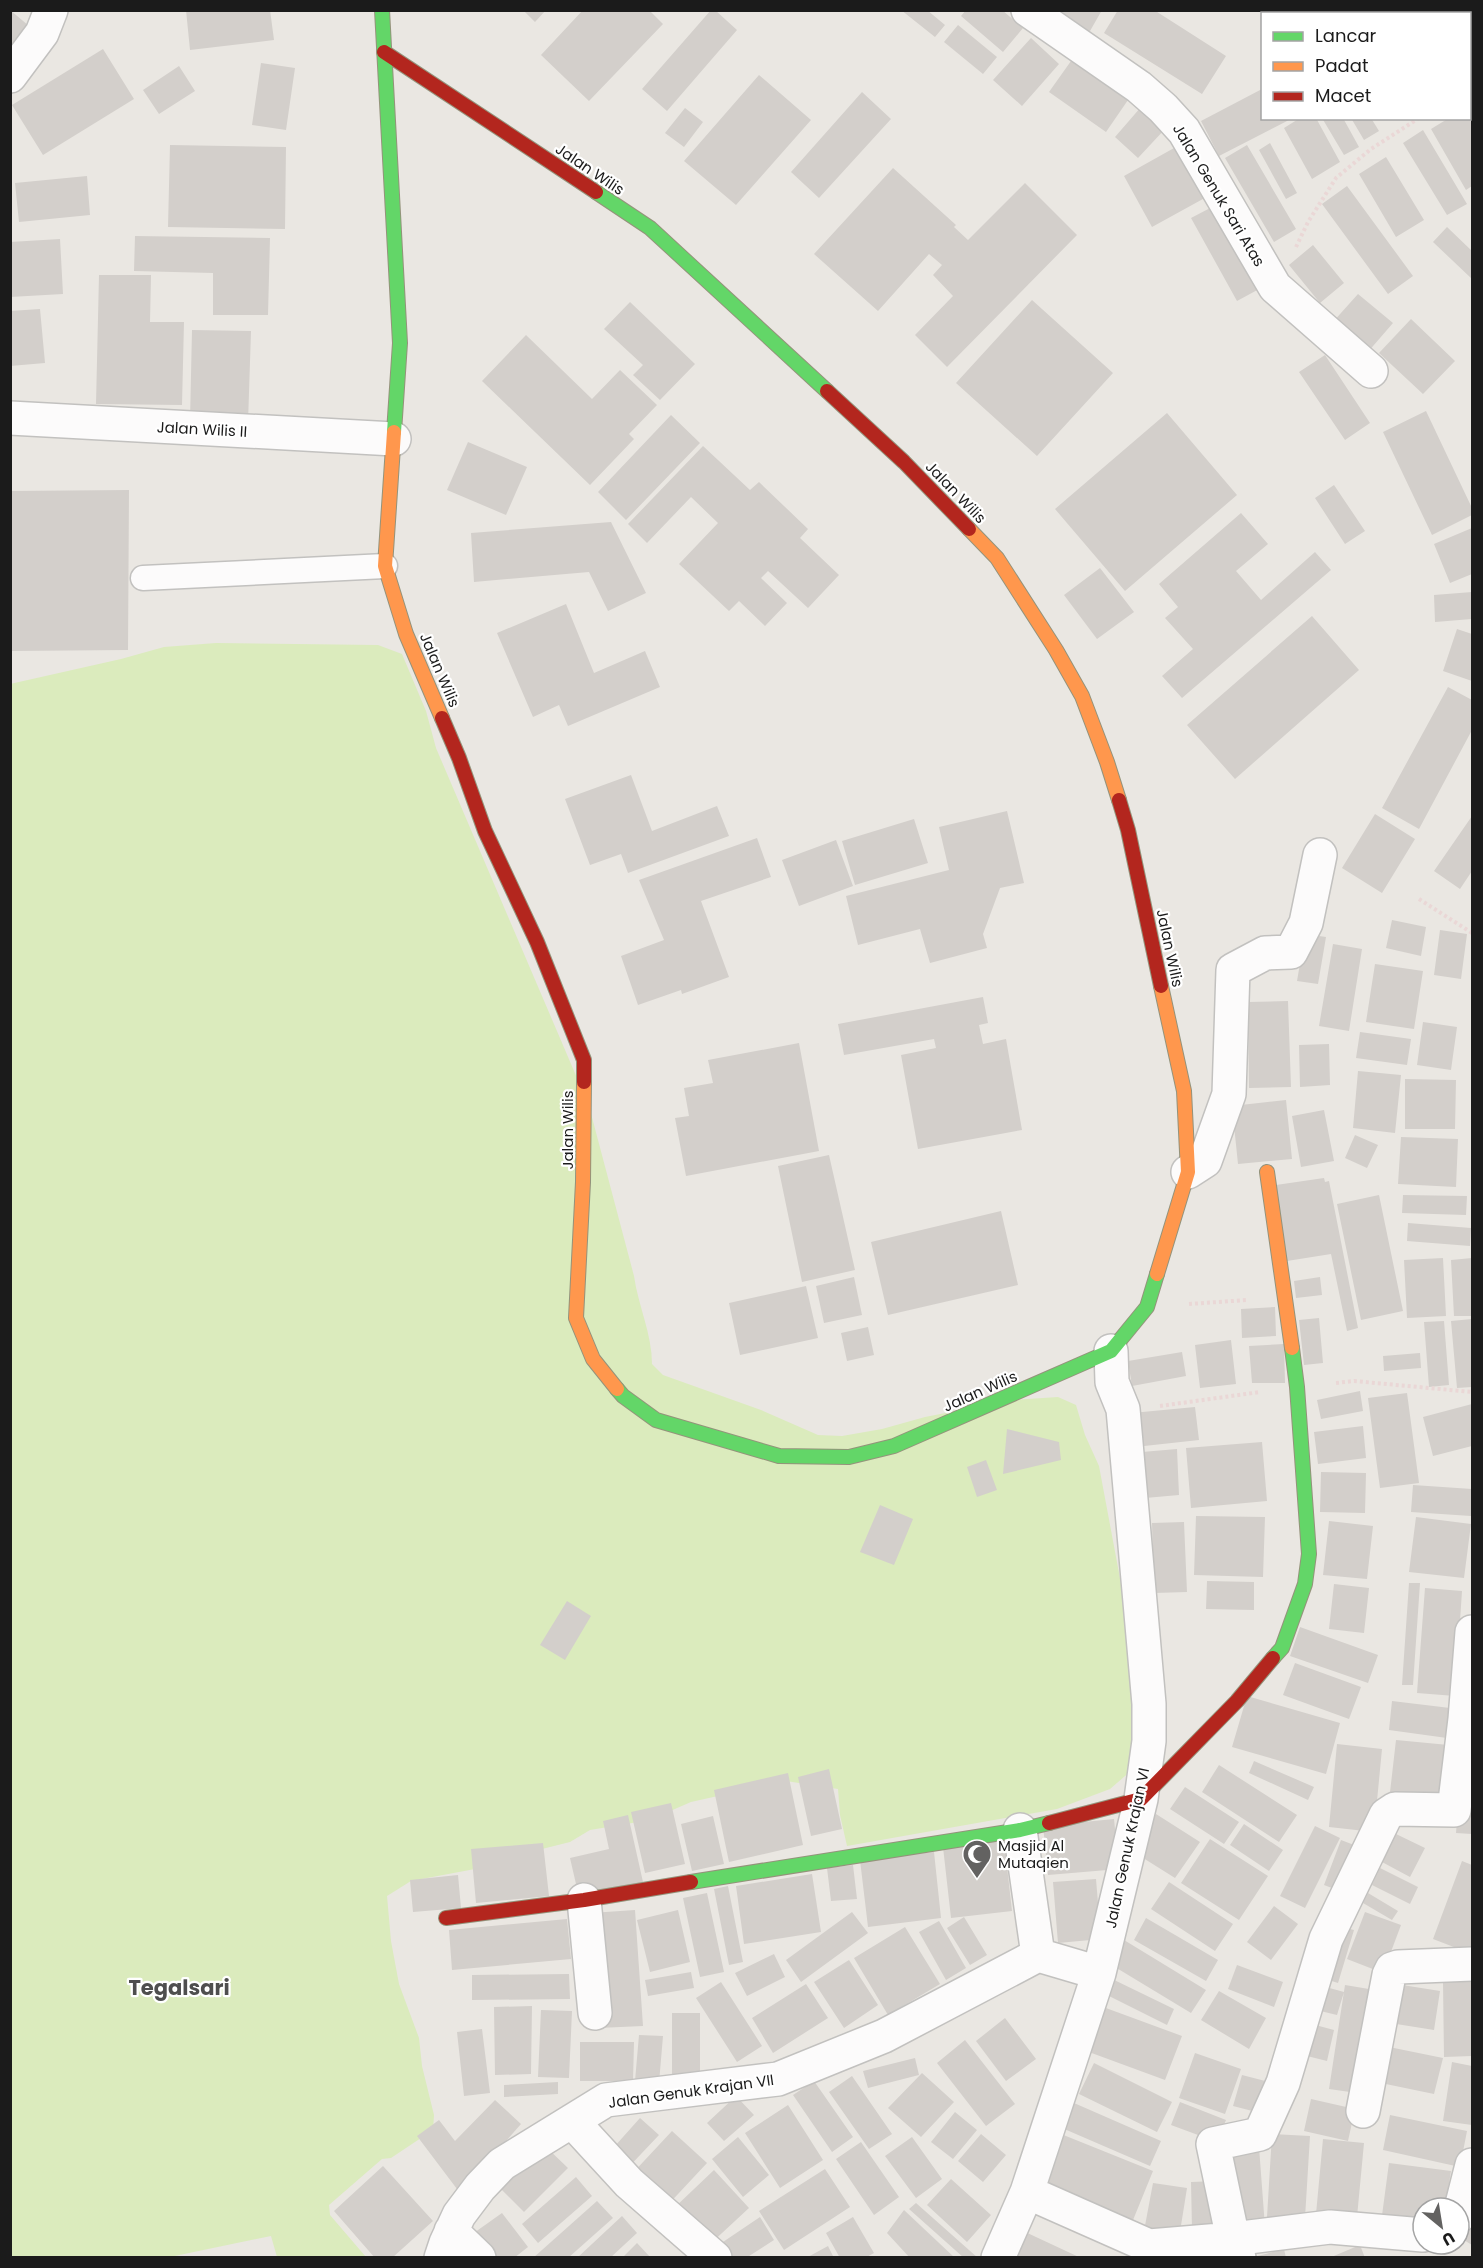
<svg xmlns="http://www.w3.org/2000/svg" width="1483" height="2268" font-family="Poppins,sans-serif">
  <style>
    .grass { fill: #dbebbd }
    .building { fill: #d3cfcb }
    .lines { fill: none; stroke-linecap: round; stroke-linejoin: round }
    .lane-casing { stroke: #c2c1bf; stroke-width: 27 }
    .street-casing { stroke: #c2c1bf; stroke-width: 36 }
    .fast-casing { stroke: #94937b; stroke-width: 16 }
    .slow-casing { stroke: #94937b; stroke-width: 16 }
    .jam-casing { stroke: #94937b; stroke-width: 16 }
    .path { stroke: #ead7d6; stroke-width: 4; stroke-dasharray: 3 3; stroke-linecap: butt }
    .lane { stroke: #fcfbfb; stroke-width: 24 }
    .street { stroke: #fcfbfb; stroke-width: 33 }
    .fast { stroke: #63d668; stroke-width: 14 }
    .slow { stroke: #ff974d; stroke-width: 14 }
    .jam { stroke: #b3261e; stroke-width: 14 }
    .labels { text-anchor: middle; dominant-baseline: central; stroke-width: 4.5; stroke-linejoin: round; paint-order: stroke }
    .street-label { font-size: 15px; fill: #1b1b1b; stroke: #fff }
    .poi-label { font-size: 15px; fill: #1b1b1b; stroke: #fff; text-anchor: start }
    .district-label { font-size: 21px; font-weight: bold; fill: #4e4e4e; stroke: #fff }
  </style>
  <rect width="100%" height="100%" fill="#eae7e2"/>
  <!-- grass -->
  <path class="grass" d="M216,643l162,2 24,9 24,57 10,37 153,358 45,170c4,29 18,58 18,88l11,11 98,35 57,25 24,1 40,-7 43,-12 87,-17 46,-3 18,8 9,30 14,31 23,123 12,99 -2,82 -22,19 -53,20 -210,37 -7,-31 -2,-26 -52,-8 -95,21 -30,13 -23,7 -48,8 -20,12 -28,7 -35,14 -96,18 -24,15 4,45 8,43 20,54 3,28 12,49 -1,15 -42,28 -9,1 -53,46 1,10 36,42h-89l-6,-21 -101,21h-159l-1,-1573 111,-25 43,-12z"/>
  <!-- building -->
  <path class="building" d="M10,10l25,21 -25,26z
    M186,10h84l4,30 -84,10z
    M523,10h23l-11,12z
    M583,10h66l14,14 -74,77 -48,-46z
    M711,10h4l22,20 -70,81 -25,-22z
    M901,10h26l18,15 -10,12z
    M966,10h36l21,18 -20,24 -42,-36z
    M1053,10h49l-16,28z
    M1118,10h36l72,46 -24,38 -98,-61z
    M1330,10h81l-2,4h-81z
    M958,25l39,32 -14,17 -39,-32z
    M1031,38l28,26 -37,42 -29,-26z
    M103,49l31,50 -91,56 -31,-50z
    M1071,61l57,39 -22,32 -57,-40z
    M261,63l34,5 -9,62 -34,-5z
    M179,66l16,25 -36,23 -16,-24z
    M759,75l52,45 -75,85 -52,-44z
    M1262,89v29h26l1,2 -70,36 -18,-35z
    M862,92l29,27 -72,79 -28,-26z
    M1141,107l24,22 -27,29 -23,-21z
    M685,108l18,14 -19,25 -19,-14z
    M1300,118h16l24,44 -28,17 -28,-51z
    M1322,118h21l16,29 -15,8z
    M1351,118h20l8,13 -15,9z
    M1449,118h20l3,6v62l-6,4 -35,-61z
    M1423,130l44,74 -20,11 -44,-72z
    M1183,143l29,51 -60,33 -28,-51z
    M1270,143l27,50 -11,6 -27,-49z
    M170,145l116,2 -1,82 -117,-2z
    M1247,145l49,84 -22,13 -49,-84z
    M1386,157l38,63 -28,17 -37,-63z
    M893,168l63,57 -2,2 14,13 57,-57 52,52 -130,132 -32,-32 38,-39 -20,-21 9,-10 -13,-11 -51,57 -64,-57z
    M87,176l3,39 -71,7 -4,-39z
    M1347,186l66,90 -25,18 -66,-90z
    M1214,206l47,82 -24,13 -46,-83z
    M1447,227l25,24v28l-39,-37z
    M135,236l135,2 -2,77h-55v-42l-79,-2z
    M60,239l3,55 -53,3v-55z
    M1313,245l31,38 -24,20 -31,-38z
    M99,275h52l-1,47h34l-2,83 -86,-1z
    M1358,294l35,29 -26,30 -35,-30z
    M1032,300l81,73 -76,83 -81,-73z
    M630,302l65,62 -35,36 -27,-25 10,-10 -39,-36z
    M40,309l5,54 -35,3v-55z
    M1411,319l44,42 -32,33 -44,-41z
    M192,330l59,1 -3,92 -58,-2z
    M526,335l66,64 28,-29 37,35 -28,29 5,5 -44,46 -108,-104z
    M1325,355l45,68 -25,17 -46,-68z
    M1426,411l46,97v7l-40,20 -49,-103z
    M1167,413l70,82 -112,96 -70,-82z
    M671,415l29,28 -74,77 -28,-28z
    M468,442l59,25 -21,48 -59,-25z
    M703,446l47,44 9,-8 49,47 -8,9 39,37 -31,33 -40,-37 -7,7 26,25 -22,23 -26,-25 -10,10 -50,-47 39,-41 -27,-26 -44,46 -19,-19z
    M1334,485l31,46 -20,13 -30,-46z
    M129,490l-1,160 -118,1v-160z
    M1241,513l27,31 -32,27 25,29 54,-48 16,18 -149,128 -20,-22 31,-27 -28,-31 13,-11 -19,-23z
    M611,522l35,71 -38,18 -19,-39 -115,10 -3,-49z
    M1472,528v46l-22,9 -16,-39z
    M1100,568l34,44 -37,27 -33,-44z
    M1472,592v27l-37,3 -1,-27z
    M566,604l28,69 51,-22 15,36 -92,39 -9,-21 -26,12 -36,-84z
    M1312,616l47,54 -124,109 -48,-54z
    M1457,629l15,5v47l-29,-10z
    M1448,687l24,13v30l-53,99 -37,-21z
    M631,775l21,56 65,-25 12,30 -101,37 -7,-19 -31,11 -25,-66z
    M1007,811l17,72 -24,5 -17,46 4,14 -57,15 -10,-34 -62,16 -12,-49 103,-26 -10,-43z
    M1375,814l40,25 -33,54 -40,-25z
    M1472,816v55l-12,18 -26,-18z
    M914,819l14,44 -73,22 -13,-44z
    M757,838l14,39 -70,24 28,76 -47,17 -1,-4 -43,15 -17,-49 43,-16 -25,-60z
    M836,840l17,46 -54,20 -17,-46z
    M1392,920l34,7 -5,29 -35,-8z
    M1440,930l27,4 -6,45 -27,-4z
    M1305,934l21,3 -8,47 -21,-3z
    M1333,944l29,5 -13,82 -30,-5z
    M1375,964l48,7 -9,58 -48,-7z
    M983,997l5,26 -9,2 4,19 23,-5 16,91 -104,19 -17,-94 35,-7 -2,-9 -90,16 -6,-31z
    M1288,1001l3,86 -42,1 -1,-86z
    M1423,1022l34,5 -6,43 -34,-5z
    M1360,1032l51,7 -4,26 -51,-7z
    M799,1043l20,108 -133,25 -11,-58 14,-2 -5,-28 29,-5 -5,-23z
    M1329,1044l1,41 -30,2 -1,-42z
    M1358,1071l43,4 -6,58 -42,-5z
    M1405,1079l51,1 -1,49h-50z
    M1286,1100l6,59 -54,5 -6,-58z
    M1324,1110l10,51 -33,6 -9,-51z
    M1355,1135l23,10 -11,23 -22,-10z
    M1401,1137l57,2 -2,48 -58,-3z
    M829,1155l26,115 -53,12 -24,-116z
    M1324,1178l1,4 4,-1 29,147 -11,3 -16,-77 -44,7 -11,-76z
    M1379,1195l24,116 -42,9 -24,-116z
    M1403,1195l64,1 -1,19 -64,-2z
    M1001,1211l17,74 -130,30 -17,-73z
    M1408,1223l63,5 -1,18 -63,-5z
    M1443,1258l3,58 -39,2 -3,-58z
    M1472,1258v58h-18l-3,-56z
    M854,1277l8,38 -38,8 -8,-37z
    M1320,1277l2,18 -26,3 -2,-17z
    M806,1286l12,52 -78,17 -11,-52z
    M1275,1307l1,29 -34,2 -1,-29z
    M1319,1318l4,45 -19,2 -5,-45z
    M1472,1319v68l-15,1 -6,-67z
    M1444,1321l5,64 -20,2 -5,-65z
    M868,1327l6,28 -27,6 -6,-28z
    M1231,1340l5,44 -36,4 -5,-43z
    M1284,1344l1,39h-33l-3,-37z
    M1182,1352l4,24 -54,10 -4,-25z
    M1420,1353l1,15 -37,3 -1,-15z
    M1360,1391l3,20 -42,8 -4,-19z
    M1407,1393l12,90 -39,5 -12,-90z
    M1472,1404v42l-39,10 -10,-39z
    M1195,1407l4,33 -64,7 -3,-34z
    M1363,1426l3,32 -48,6 -4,-32z
    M1007,1429l52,13 2,18 -58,14z
    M1262,1442l5,59 -76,7 -5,-60z
    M1177,1449l2,46 -34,3 -3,-46z
    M986,1460l11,30 -20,7 -10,-30z
    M1321,1472l45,1 -1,40 -45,-1z
    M1413,1485l59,4 -1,27 -60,-4z
    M880,1505l33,14 -19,46 -34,-13z
    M1196,1516l69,1 -2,60 -69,-2z
    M1416,1517l55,7 -7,54 -55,-6z
    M1329,1521l44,5 -6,53 -44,-4z
    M1184,1522l3,70 -33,1 -2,-70z
    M1207,1581l47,1v28l-48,-1z
    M1409,1583h11l-7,102h-11z
    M1334,1584l35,4 -5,45 -35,-4z
    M1425,1588l37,3 -7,105 -38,-3z
    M567,1601l24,15 -26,44 -25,-15z
    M1300,1627l78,28 -10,28 -78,-27z
    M1295,1663l66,24 -12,32 -66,-24z
    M1247,1696l93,27 -14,51 -94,-27z
    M1392,1701l58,7 -3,30 -58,-8z
    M1396,1740l63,6 -6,60 -64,-5z
    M1337,1744l45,5 -8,83 -45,-5z
    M1254,1761l60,26 -6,13 -59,-27z
    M1219,1765l78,50 -18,27 -77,-50z
    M829,1769l13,60 -31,7 -13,-59z
    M788,1773l15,72 -74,17 -15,-72z
    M1460,1782l12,1v51l-16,-1z
    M1185,1787l54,35 -15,22 -54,-35z
    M671,1803l14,61 -40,9 -14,-61z
    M1156,1814l44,28 -25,36 -43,-27z
    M628,1815l15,67 -64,15 -9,-39 39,-9 -6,-28z
    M713,1816l11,48 -32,7 -11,-47z
    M1114,1819l5,50 -71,6 -5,-49z
    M1244,1824l39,26 -14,21 -39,-26z
    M1315,1826l25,12 -35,70 -25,-12z
    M1396,1834l29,14 -15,29 -28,-15z
    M1210,1839l58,37 -29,44 -58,-37z
    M1004,1840l8,71 -61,7 -8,-71z
    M1341,1840l21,8 -17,45 -21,-8z
    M543,1843l6,53 -73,7 -5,-54z
    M934,1852l7,66 -73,9 -8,-67z
    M1462,1861l10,4v89l-39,-15z
    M853,1865l4,34 -26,2 -4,-33z
    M1380,1868l38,19 -8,17 -38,-19z
    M812,1874l9,58 -77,12 -8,-58z
    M458,1875l3,33 -48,4 -3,-32z
    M1096,1879l5,60 -43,4 -5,-61z
    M1169,1882l64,42 -18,27 -64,-42z
    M728,1886l15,76 -14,3 -15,-76z
    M707,1893l17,79 -24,5 -17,-79z
    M1368,1893l30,18 -6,9 -29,-17z
    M1274,1906l24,18 -27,36 -24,-18z
    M635,1910l8,116 -45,2 -7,-115z
    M678,1910l12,52 -40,10 -13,-52z
    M852,1912l16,21 -67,49 -15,-22z
    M1365,1912l36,13 -18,48 -36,-14z
    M964,1917l23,38 -17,10 -23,-37z
    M1146,1918l72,42 -12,21 -72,-41z
    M567,1919l4,40 -119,11 -3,-40z
    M939,1921l27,47 -20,12 -27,-48z
    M1334,1925l20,5 -16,53 -19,-6z
    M905,1927l35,57 -52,31 -34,-57z
    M1124,1940l82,50 -15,23 -81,-49z
    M774,1954l11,23 -38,19 -12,-23z
    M849,1960l29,45 -34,23 -30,-46z
    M1237,1965l46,17 -9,25 -46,-18z
    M691,1972l3,16 -46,8 -3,-16z
    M569,1974l1,25 -98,1v-25z
    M1106,1976l68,33 -7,16 -68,-34z
    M1472,1981v75l-28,1 -1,-75z
    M721,1982l41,64 -25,16 -41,-64z
    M806,1984l22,34 -55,35 -21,-35z
    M1315,1984l29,8 -7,23 -29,-7z
    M1396,1984l44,7 -6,39 -44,-7z
    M1345,1985l36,6 -17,103 -35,-5z
    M1219,1991l47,27 -17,31 -48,-29z
    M1095,2004l87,32 -17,44 -87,-32z
    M532,2006l-1,68 -36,1 -1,-68z
    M541,2010l31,1 -3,67 -31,-1z
    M672,2013h28v61h-28z
    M1005,2018l31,41 -30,22 -30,-40z
    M1304,2022l30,8 -7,31 -32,-8z
    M482,2029l8,64 -26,3 -7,-64z
    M639,2035l24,1 -4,47 -24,-2z
    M965,2040l50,64 -29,22 -49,-63z
    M580,2042h54l-1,39h-53z
    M1389,2047l54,11 -9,36 -53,-11z
    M1195,2053l46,16 -16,45 -46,-16z
    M915,2058l4,17 -51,13 -5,-17z
    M1452,2062l20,4v59l-29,-4z
    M1094,2063l78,39 -15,30 -78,-38z
    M922,2073l32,29 -33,35 -33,-29z
    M1242,2075l31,8 -9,31 -31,-8z
    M852,2076l40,58 -23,15 -40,-57z
    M814,2081l39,56 -21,15 -39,-57z
    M558,2082v12l-54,3v-12z
    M736,2096l18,19 -30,26 -17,-18z
    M1311,2099l44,10 -7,32 -44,-10z
    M495,2100l26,24 -61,69 -43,-57 22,-16 16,21z
    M1180,2102l46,18 -9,22 -46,-17z
    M1074,2103l87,38 -11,25 -88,-38z
    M788,2105l35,55 -43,28 -35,-55z
    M955,2112l22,18 -24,29 -22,-17z
    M1390,2115l77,16 -7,36 -77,-17z
    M640,2118l19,17 -35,37 -18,-16z
    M672,2131l35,32 -43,46 -34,-33z
    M981,2134l25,21 -23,27 -25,-21z
    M1061,2134l92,37 -22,54 -92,-37z
    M1272,2134l38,2 -5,82 -38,-1z
    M738,2137l31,38 -26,22 -31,-38z
    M912,2137l30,42 -26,19 -31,-42z
    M1323,2139l41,4 -7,74 -41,-3z
    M861,2142l38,55 -25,18 -38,-56z
    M545,2146l23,22 -44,44 -23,-23z
    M1259,2147l6,80 -32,3 -7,-80z
    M1389,2163l62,8 -6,37h-22v20l-42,-5z
    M383,2166l50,55 -41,37h-17l-41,-47z
    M825,2169l25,38 -66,43 -25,-39z
    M714,2170l35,38 -41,38 -35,-37z
    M576,2177l16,19 -54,47 -16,-19z
    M951,2179l40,36 -24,27 -40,-37z
    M1217,2181l1,48h-26l-1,-47z
    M1153,2183l34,5 -8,50 -35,-7z
    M597,2201l16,17 -45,40h-35z
    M916,2203l62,55h-14l-55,-49z
    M904,2210l51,48h-45l-23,-25z
    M1472,2210v35l-13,-8v-5z
    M502,2213l26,34 -14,11h-26l-17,-23z
    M622,2216l15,17 -27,25h-33z
    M760,2217l14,23 -28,18h-17l-9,-14z
    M853,2217l21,36 -9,5h-25l-14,-25z
    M1021,2230l60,28h-73z
    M637,2243l14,15h-29z
    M1360,2245l5,13h-36z
    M828,2246l6,12h-28z
    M1284,2249l2,9h-32v-1z"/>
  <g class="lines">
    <!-- lane casing -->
    <g class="lane-casing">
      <path id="lane" d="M143,578l242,-12"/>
    </g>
    <!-- street casing -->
    <g class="street-casing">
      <path id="street" d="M1028,10l111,77 24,21 21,23 91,156 96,84
        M1423,10l3,4
        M1470,69l2,5
        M10,76l32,-43 9,-23
        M10,418l384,21
        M1188,1172l17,-11 24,-67 4,-124 32,-17 26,-1 15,-29 14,-68
        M1020,1830l18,125
        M584,1900l11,113
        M1363,2111l26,-136 3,-6 6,-2 74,-3
        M572,2121l57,62 86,75
        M1027,2192l122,54 -1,12
        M1459,2216l13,-51
        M451,2231l28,27
        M1423,2235l-93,-8 -97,12 -20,-95 47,-10 23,-51 43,-144 60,-124 9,-6 59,1 11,-91 7,-87
        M1149,2246l84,-7 6,19
        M441,2258l5,-15 13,-28 21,-28 22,-23 104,-64 172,-21 106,-43 154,-81 61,18
        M998,2258l29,-66 72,-219 42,-174 8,-58v-37l-26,-295 -11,-27 -1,-31"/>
    </g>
    <!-- fast casing -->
    <g class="fast-casing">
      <path id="fast" d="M382,10l18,333 -6,89
        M596,192l54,36 177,163
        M617,1389l6,7 33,24 123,36 70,1 45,-11 217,-95 36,-44 10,-33
        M1273,1658l9,-10 23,-64 4,-30 -12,-167 -5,-39
        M691,1882l329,-52 29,-7"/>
    </g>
    <!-- slow casing -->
    <g class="slow-casing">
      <path id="slow" d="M394,432l-9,134 21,68 36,84
        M969,529l28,29 59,92 26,46 25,66 12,38
        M584,1082l-1,100 -7,136 17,41 24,30
        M1267,1172l25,176
        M1157,1274l31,-102 -4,-81 -23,-105"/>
    </g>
    <!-- jam casing -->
    <g class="jam-casing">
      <path id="jam" d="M384,52l212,140
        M827,391l77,71 65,67
        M442,718l17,40 26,73 52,111 47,118v22
        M1119,800l9,30 33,156
        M1049,1823l92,-24 96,-98 36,-43
        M446,1918l138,-18 107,-18"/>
    </g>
    <!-- path -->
    <path class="path" d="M1296,247l12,-25 28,-44 35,-29 48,-31
      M1419,899l53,34
      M1189,1304l58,-4
      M1336,1383l18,-2 118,11
      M1160,1406l100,-14"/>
    <!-- lane -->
    <use href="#lane" class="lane"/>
    <!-- street -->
    <use href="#street" class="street"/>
    <!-- fast -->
    <use href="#fast" class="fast"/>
    <!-- slow -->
    <use href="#slow" class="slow"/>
    <!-- jam -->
    <use href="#jam" class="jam"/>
  </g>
  <!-- icons -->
  <defs>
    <g id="mosque-pin" transform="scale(1.5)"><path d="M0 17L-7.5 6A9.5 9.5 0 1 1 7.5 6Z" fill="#636261" stroke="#fff"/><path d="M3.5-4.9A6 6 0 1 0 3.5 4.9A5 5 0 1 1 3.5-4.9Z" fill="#fff"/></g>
  </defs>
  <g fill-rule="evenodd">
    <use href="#mosque-pin" x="977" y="1854"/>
  </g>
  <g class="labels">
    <!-- street labels -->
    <g class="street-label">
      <text transform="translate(590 169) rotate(34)">Jalan Wilis</text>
      <text transform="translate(1219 195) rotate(59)">Jalan Genuk Sari Atas</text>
      <text transform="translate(202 429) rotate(3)">Jalan Wilis II</text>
      <text transform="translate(956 492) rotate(46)">Jalan Wilis</text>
      <text transform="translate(440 670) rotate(67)">Jalan Wilis</text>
      <text transform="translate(1170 948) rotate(78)">Jalan Wilis</text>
      <text transform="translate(567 1130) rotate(-90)">Jalan Wilis</text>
      <text transform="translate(980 1391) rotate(-24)">Jalan Wilis</text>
      <text transform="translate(1127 1848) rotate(-78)">Jalan Genuk Krajan VI</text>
      <text transform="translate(691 2091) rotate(-8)">Jalan Genuk Krajan VII</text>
    </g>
    <!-- poi labels -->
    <g class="poi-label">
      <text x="998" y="1845">Masjid Al<tspan x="998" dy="17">Mutaqien</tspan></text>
    </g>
    <!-- district labels -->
    <g class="district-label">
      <text x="179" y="1987">Tegalsari</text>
    </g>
  </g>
  <!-- border -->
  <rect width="1483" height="2268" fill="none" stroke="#1b1b1b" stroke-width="24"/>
  <!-- legend -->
  <rect x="1261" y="12" width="210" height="108" fill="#ffffff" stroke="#a4a4a4" stroke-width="1.5"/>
  <rect x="1273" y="32" width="30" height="9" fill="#63d668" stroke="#a4a4a4" stroke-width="1.5"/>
  <text x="1315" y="42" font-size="18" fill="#1b1b1b">Lancar</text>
  <rect x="1273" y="62" width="30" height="9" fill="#ff974d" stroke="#a4a4a4" stroke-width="1.5"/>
  <text x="1315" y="72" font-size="18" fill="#1b1b1b">Padat</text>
  <rect x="1273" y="92" width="30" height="9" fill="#b3261e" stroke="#a4a4a4" stroke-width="1.5"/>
  <text x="1315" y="102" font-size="18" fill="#1b1b1b">Macet</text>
  <!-- north arrow -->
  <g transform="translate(1441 2226) rotate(150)"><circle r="28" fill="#ffffff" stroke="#a4a4a4" stroke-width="1.5"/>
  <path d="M0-4.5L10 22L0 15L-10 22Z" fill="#636261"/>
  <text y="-9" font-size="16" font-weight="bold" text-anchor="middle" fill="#1b1b1b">U</text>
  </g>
</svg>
